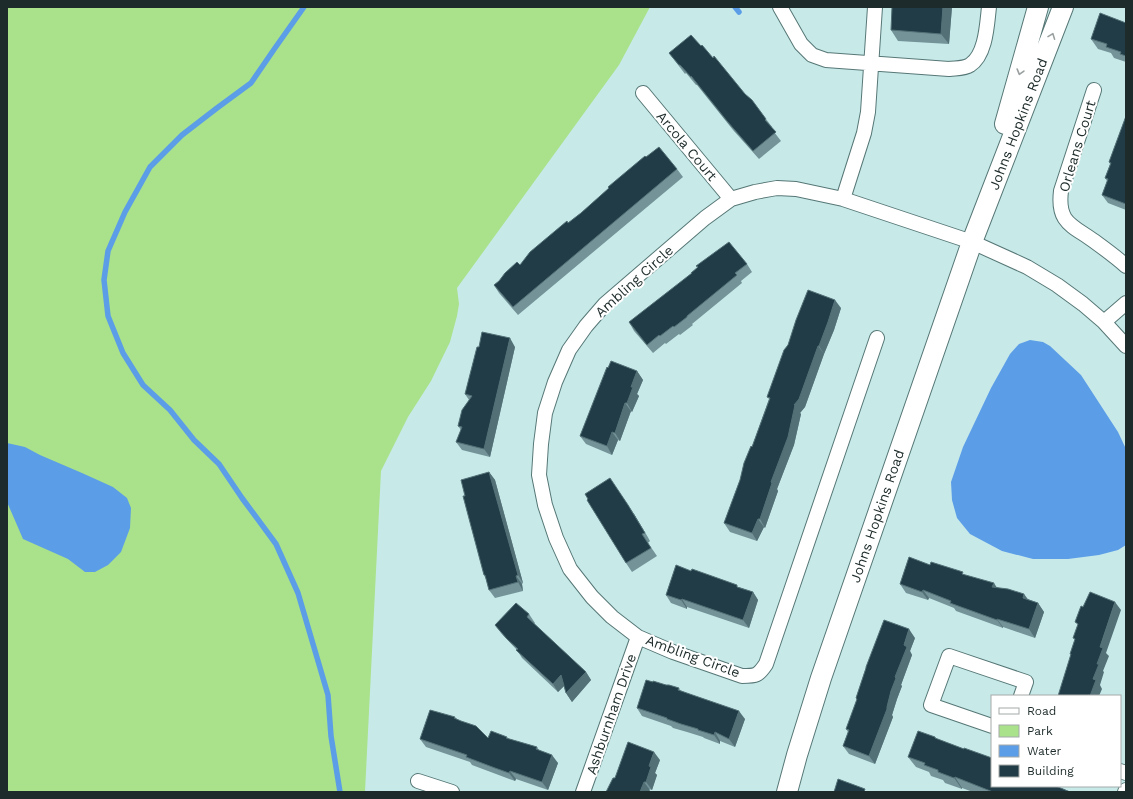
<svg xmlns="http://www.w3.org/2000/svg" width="1133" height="799" font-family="'Work Sans',sans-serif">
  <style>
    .green { fill: #aae28b }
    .water { fill: #5c9de7 }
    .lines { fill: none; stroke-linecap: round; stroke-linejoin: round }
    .stream { stroke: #5c9de7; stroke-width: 5.5 }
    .street-casing { stroke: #567776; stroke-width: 16 }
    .secondary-casing { stroke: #567776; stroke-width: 22 }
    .street { stroke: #fff; stroke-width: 14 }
    .secondary { stroke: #fff; stroke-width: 20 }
    .wall { fill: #749398 }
    .shaded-wall { fill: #537077 }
    .building { fill: #213c46; stroke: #537077 }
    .oneway { stroke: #99a09f }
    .labels { text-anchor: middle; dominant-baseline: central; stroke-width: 4; stroke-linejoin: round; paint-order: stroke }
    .street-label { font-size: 14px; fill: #1d2b2a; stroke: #fff }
  </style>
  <rect width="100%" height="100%" fill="#c7eae9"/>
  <!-- green -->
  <path class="green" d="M7,7h643l-31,58 -162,223 2,16 -2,12 -7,26 -19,39 -23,36 -27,54 -16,321h-358z"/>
  <!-- water -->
  <path class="water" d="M1030,340l13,2 7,4 31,29 37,57 8,17v96l-8,5 -19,5 -31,4h-35l-31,-8 -32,-17 -13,-16 -5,-18 -1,-18 12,-35 28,-59 19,-34 9,-10z
    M7,443l18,4 15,8 42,18 31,14 14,11 4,10 -1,20 -9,24 -13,13 -13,7h-10l-17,-13 -45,-20 -16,-37z"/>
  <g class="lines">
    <!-- stream -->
    <path class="stream" d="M304,7l-29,41 -24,35 -34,25 -35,27 -32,32 -25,45 -17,39 -4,29 4,36 15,37 20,32 27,25 24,30 25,24 23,34 34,46 22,49 30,102 3,41 9,56
      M735,7l4,5"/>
    <!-- street casing -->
    <g class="street-casing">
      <path id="street" d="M780,7l21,37 11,11 14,5 123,9c6,-1 15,0 21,-4 16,-10 17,-41 19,-58
        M1094,90l-33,101c-4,32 11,34 33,50 11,8 22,16 32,25
        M643,93l88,106
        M843,199l21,-66 4,-21 7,-105
        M1104,322l22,-19
        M877,338l-111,326c-8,12 -10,12 -24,12l-69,-24 -35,-15 -26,-20 -20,-20 -22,-28 -14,-31 -11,-33 -6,-30 2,-31 4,-31 10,-31 14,-32 17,-24 19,-22 100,-86 26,-19 24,-7 22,-4 19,1 47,10 129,43 55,25 30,18 26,19 21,18 22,24
        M992,726l-61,-21 18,-49 77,26 -5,14
        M1120,771l6,2
        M418,781l34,11
        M583,792l55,-155
        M1125,792l1,-2"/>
    </g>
    <!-- secondary casing -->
    <g class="secondary-casing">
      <path id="secondary" d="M1005,124l33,-117
        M787,792l10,-37 24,-77 151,-436 91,-235"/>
    </g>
    <!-- street -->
    <use href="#street" class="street"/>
    <!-- secondary -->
    <use href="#secondary" class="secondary"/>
  </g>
  <!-- wall -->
  <path class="wall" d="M952,7l-3,37 -51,-3 -7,-11z
    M1126,23v39l-12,-4 -3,-5 -13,-4 -7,-10z
    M701,46l12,12 53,61 6,8 -1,1 10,13 -22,18 -26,-29 -36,-45h-1l-10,-12 -1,1 -10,-13 -6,-8z
    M1126,116v94l-18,-7 -6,-8 5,-14 -2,-3 5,-14 -1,-2z
    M646,157l31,12 6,8 -165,138 -19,-22 -5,-8 26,-20 48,-42 13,-10z
    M747,264l5,8 -11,9 1,2 -50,41 1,1 -13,10 -1,-1 -13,10 -1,-1 -12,10 -19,-22 -5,-9z
    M841,308l-7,22 -10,24 -19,53 -5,6 1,1 -7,31 -17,44 1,2 -13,37 -1,-1 -7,14 -27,-9 -6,-9 28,-76 17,-48 -2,-2 21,-52z
    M479,347h36l-25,110 -28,-7 -6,-8 5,-12 -3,-4 11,-26 -4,-6z
    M608,368l29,3 6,9 -6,14 2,2 -7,16 -1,-1 -11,30 -2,-1 -6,15 -26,-11 -6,-8z
    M489,472l6,8 28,103 -1,1 1,7 -28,7 -6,-8 -3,-11 -2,-4 -19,-79z
    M634,514l16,27 -2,2 9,13 -25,16 -6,-9z
    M930,565l35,10 73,28 6,9 -9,26 -32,-11v1l-47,-17 -2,-3 -25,-10 -1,2 -22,-7 -6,-9z
    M739,587l14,5 5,8 -9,28 -62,-21v2l-16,-6 -5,-8z
    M529,614l6,9 -1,1 52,48 5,8 -19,22 -6,-9 -2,-7 -6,6 -36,-34 -5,-8 -16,-17 -6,-8z
    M915,638l-5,13 2,4 -11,30 1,1 -5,13 -5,16 1,2 -18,47 -26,-10 -6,-8 5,-14 -2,-3 11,-29 -1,-2 10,-30v-1z
    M653,682l26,6 1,2 65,29 -10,28 -15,-6v3l-16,-6 -1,-1 -16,-5 -14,-4 -2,-2 -29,-10 -5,-8z
    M455,717l2,2 31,19 19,-1 2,2 28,8 2,3 19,13 -10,27 -32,-11 -1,2 -43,-16 -2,-3 -44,-15 -6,-8z
    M935,737l2,2 134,53h-98l-11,-4v1l-17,-6 -2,-3 -12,-4 -2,-4 -13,-5 -8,-10z
    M660,760l-5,13 2,2 -5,15 -37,-12z"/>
  <!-- shaded-wall -->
  <path class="shaded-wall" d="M943,7h9l-3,37 -8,-10z
    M835,300l6,8 -7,22 -10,24 -5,-8z
    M510,338l5,9 -25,110 -6,-8z
    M818,346l6,8 -19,53 -5,6 1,1 -7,31 -17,44 1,2 -13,37 -5,-9 34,-114z
    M637,371l6,9 -6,14 2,2 -7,16 -5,-9 4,-16z
    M625,403l6,8 -11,30 -5,-8z
    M612,432l6,8 -6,15 -5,-9z
    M489,472l6,8 28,103 -5,-8z
    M615,486l19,28 16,27 -5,-8z
    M758,519l6,8 -7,14 -5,-8z
    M516,576l6,8 1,7 -5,-9z
    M994,583l5,8 -7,-4z
    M923,590l6,8 -1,2 -6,-8z
    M753,592l5,8 -9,28 -6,-8z
    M1024,594l6,8 -7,-4z
    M682,599l5,8v2l-6,-9z
    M1115,602l6,8 -15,43 3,3 -6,15 1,1 -4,13 2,4 -3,7h-9l3,-17 4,-15 3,-17z
    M1038,603l6,9 -9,26 -6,-9z
    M997,619l6,8v1l-6,-8z
    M909,629l6,9 -5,13 2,4 -11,30 1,1 -5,13 -5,16 1,2 -18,47 -6,-8 18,-49 8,-30 9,-32z
    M586,672l5,8 -19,22 -6,-9z
    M561,675l6,8 -9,9 -5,-8z
    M739,711l6,8 -10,28 -6,-8z
    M715,732l5,9v3l-6,-9z
    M654,752l6,8 -5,13 2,2 -5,15 -6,-8 3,-16z
    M552,755l6,8 -10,27 -6,-8z
    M510,771l6,8 -1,2 -6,-8z
    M955,777l7,11v1l-8,-11z
    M644,782l6,8 -1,2h-9z"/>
  <!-- building -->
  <path class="building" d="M892,7h51l-2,27 -50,-4z
    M1100,13l26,10v33l-6,-2 1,-2 -15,-5 1,-3 -16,-5z
    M691,35l10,11 1,-1 11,13 1,-2 31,38 7,6 14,19 -1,1 11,12 -23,19 -26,-30 -36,-45v1l-11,-12h-1l-10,-12z
    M1126,116v88l-24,-9 6,-16 -3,-1 6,-15 -2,-1z
    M659,147l18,22 -164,138 -19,-22 5,-4 6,-8 12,-11 3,3 10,-13 37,-31 1,2 13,-10 28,-25 -1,-1 37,-31 1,1z
    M729,242l18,22 -12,9 2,2 -50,41v1l-13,10 -1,-1 -13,10 -1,-1 -12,10 -18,-23 63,-49h-1l7,-6 -2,-1z
    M808,290l27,10 -7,22 -9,24h-1l-19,53 -5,6h1l-7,32 -17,45 1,1 -12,36h-2l-6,14 -28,-10 16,-43 4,-17 7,-17 1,1 18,-49 -3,-1 17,-47 4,-5 8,-25z
    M482,332l28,6 -26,111 -28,-7 6,-15 -4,-1 4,-16 10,-14 -7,-2 12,-47h2z
    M611,361l26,10 -6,16h2l-6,16h-2l-10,30 -3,-1 -5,14 -27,-10 27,-69 1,1z
    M489,472l29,103 -2,1 2,6 -29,8 -4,-15h-1l-21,-79h2l-4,-16z
    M610,478l18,27 17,28 -3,1 9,14 -25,15 -39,-63 1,-1 -3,-5z
    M909,557l21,8 1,-3 32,10 -1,2 32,9 -2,4 16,2 16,5 -1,4 15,5 -9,26 -32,-10v1l-47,-17 1,-2 -28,-11 -1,2 -22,-8z
    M676,565l15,6 1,-2 45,16v2l16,5 -10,28 -61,-21 -1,1 -15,-5z
    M1090,592l25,10 -15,45 3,1 -6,16h2l-6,15 3,1 -6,16 -2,-1v1h-30l13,-42h-1l5,-15 -2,-1 5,-14 -3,-2 6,-16 2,1z
    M516,603l13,11 -2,3 59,55 -20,21 -5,-18 -8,9 -37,-34 2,-1 -11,-10 -12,-14z
    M884,620l25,9 -5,16 3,2 -12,30 1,1 -5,13 -4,16v2l-18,47 -26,-10 6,-16 -3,-1 11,-30 -1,-1 10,-30v-1z
    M646,680l7,2v-1l13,4h3l10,3 -1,2 61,21 -10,28 -14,-7 -1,3 -16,-5v-1l-17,-5 -14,-5v-1l-30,-10z
    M430,710l25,7 -1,1 7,3 15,5 12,12 3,-7 16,6 -1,1 31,9 -1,2 16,6 -10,27 -32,-11 -1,2 -14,-5 -29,-11 1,-2 -47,-16z
    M918,731l17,6v1l29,11v-1l28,10v28h64l14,6h-77l-38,-15 -1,1 -16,-6v-2l-14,-5 1,-2 -17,-6z
    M628,742l26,10 -5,14 2,1 -5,15h-2l-4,10h-34l7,-14h2z
    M838,779l27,10 -1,3h-30z"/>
  <!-- one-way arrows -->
  <defs><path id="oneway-chevron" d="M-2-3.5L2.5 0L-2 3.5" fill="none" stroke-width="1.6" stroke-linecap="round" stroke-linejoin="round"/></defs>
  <g class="oneway">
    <use href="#oneway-chevron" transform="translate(1052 36) rotate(-69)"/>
    <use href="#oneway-chevron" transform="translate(1020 72) rotate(106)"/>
  </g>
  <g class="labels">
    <!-- street labels -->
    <g class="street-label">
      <text transform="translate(1018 124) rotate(-69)">Johns Hopkins Road</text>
      <text transform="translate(687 146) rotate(50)">Arcola Court</text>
      <text transform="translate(1077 146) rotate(-73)">Orleans Court</text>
      <text transform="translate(634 281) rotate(-42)">Ambling Circle</text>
      <text transform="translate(877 516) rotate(-71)">Johns Hopkins Road</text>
      <text transform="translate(693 656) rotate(20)">Ambling Circle</text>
      <text transform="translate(611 714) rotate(-71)">Ashburnham Drive</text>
    </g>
  </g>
  <!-- border -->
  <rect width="1133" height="799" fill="none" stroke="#1d2b2a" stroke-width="16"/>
  <!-- legend -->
  <rect x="991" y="695" width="130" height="92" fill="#ffffff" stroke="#a5aaaa"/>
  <rect x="999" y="708" width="20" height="6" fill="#ffffff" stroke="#a5aaaa"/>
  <text x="1027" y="715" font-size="12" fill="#1d2b2a">Road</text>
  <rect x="999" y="725" width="20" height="12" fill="#aae28b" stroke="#a5aaaa"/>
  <text x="1027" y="735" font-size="12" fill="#1d2b2a">Park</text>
  <rect x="999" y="745" width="20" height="12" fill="#5c9de7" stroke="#a5aaaa"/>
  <text x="1027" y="755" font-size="12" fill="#1d2b2a">Water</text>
  <rect x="999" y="765" width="20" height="12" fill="#213c46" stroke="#a5aaaa"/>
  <text x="1027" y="775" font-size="12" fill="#1d2b2a">Building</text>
</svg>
